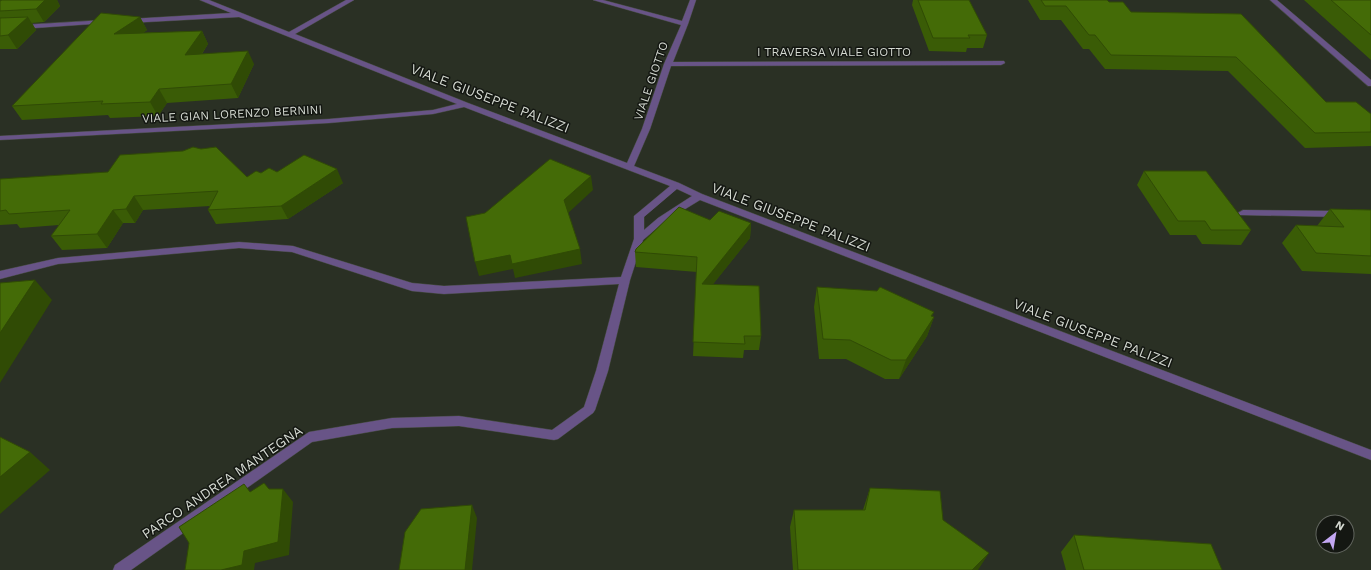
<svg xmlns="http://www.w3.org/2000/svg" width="1371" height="570" font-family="'Work Sans',sans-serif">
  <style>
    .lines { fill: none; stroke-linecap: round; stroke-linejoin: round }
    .minor-casing { stroke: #454b40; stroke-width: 1 }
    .tertiary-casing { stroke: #454b40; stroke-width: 1 }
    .minor { fill: #685487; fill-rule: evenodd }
    .tertiary { fill: #685487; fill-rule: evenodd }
    .wall { fill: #3a5c06 }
    .shaded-wall { fill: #304b05 }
    .building { fill: #446b07; stroke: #304b05 }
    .labels { text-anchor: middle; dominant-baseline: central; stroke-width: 3; stroke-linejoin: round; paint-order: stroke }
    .far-street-label { font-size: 12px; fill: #d4d9d1; stroke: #141712 }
    .street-label { font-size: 14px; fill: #d4d9d1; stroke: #141712 }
  </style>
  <rect width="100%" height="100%" fill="#2a3024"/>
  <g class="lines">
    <!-- minor casing -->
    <g class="minor-casing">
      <path id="minor" d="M200,0h9l80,32 57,-32h8l-59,34 173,69 159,60 15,-34 22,-65 17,-39 -88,-25h10l79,21 8,-21h6l-8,24 -15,38 331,-1 1,2 -4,2 -330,1 -21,63 -16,37 45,17 23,11 669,256v10l-671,-260 -36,22 -21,18 -13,40 -22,91 -13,39 -2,3 -35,26 -4,1 -95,-14 -67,2 -80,14 -181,128h-18l2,-5 194,-133 83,-14 67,-2 93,14 32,-23 12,-36 23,-87 -175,10 -32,-3 -120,-39 -53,-4 -181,16 -58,15v-8l58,-13 181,-16 54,4 119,37 32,3 177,-9 13,-38v-23l36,-30 -206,-79 -31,7 -104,9 -329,17v-4l329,-17 104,-9 24,-6 -218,-87 -110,6 -3,-2 3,-2 102,-6zM677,189l15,7 -34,22 -14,12v-13z
        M105,20l3,2 -1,1 -86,6 -3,-2 3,-2z
        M1243,210l96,1 5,3 -5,3 -99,-2 -2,-2z"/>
    </g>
    <!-- tertiary casing -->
    <g class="tertiary-casing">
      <path id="tertiary" d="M1270,0h7l94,80v6h-3z"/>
    </g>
    <!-- minor -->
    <use href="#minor" class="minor"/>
    <!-- tertiary -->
    <use href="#tertiary" class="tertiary"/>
  </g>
  <!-- wall -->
  <path class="wall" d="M2,0h55l3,6 -16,16 -12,1 4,7 -19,19h-17v-48z
    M913,0h56l18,35 -4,13h-16l-1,4 -37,-1 -17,-46z
    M1028,0h79l2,2 22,10 110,2 85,88 45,12v32l-66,2 -77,-77 -123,-2 -16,-20h-6l-22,-29h-21z
    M1304,0h67v60z
    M140,17l7,13 -4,3 59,-2 6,13 -6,10 52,10 -16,34 -71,5 -9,13 -48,2 -2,-3 -86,5 -10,-14z
    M1144,171l107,59 -10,15 -39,-1 -6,-9h-26l-33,-50z
    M277,172l66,11 -55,36 -72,5 -8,-14 2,-4 -67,4 -8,13h-12l-16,25 -45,2 -11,-14 8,-11 -39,3 -3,-4 -17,1v-46l247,-2 14,-4z
    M1330,209l41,1v64l-69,-3 -20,-28 14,-18 21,1z
    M710,220l41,3 -1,15 -37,46 48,52 -2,14h-15l-1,8 -50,-2 4,-84 -61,-5 -1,-15z
    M817,287l117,30 -7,19 -28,43h-14l-39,-20h-27l-5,-52z
    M870,488l73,32 35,50h-185l-3,-43 4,-17h69z
    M1074,535l148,35h-156l-5,-18z"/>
  <!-- shaded-wall -->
  <path class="shaded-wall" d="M45,0h12l3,6 -16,16 -8,-13z
    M28,17l8,13 -19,19 -9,-14z
    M140,17l7,13 -25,17 -8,-13z
    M202,31l6,13 -16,24 -7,-13z
    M248,51l6,13 -16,34 -7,-14z
    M159,89l8,14 -9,13 -8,-14z
    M337,169l6,14 -55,36 -7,-13z
    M591,176l2,14 -27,25 -2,-15z
    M134,196l9,14 -8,13 -9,-14z
    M113,210l10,13 -16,25 -10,-14z
    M751,223l-1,15 -48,60v-14z
    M580,249l2,15 -67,14 -2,-9 -34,7 -4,-14 35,-7z
    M35,280l17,20 -52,83v-50z
    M934,312l-4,10 4,-5 -7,19 -28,43 7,-19z
    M30,452l20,18 -50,44v-37z
    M283,489l10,13 -4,53 -34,8 -1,7h-33l23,-19z
    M472,505l5,13 -5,52h-7z
    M989,553l-11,17h-6z"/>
  <!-- building -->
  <path class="building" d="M2,0h43l-9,9 -36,2v-10z
    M918,0h51l18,35h-19l2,3h-37z
    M1041,0h66l2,2h14l8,10 110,2 85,88h30l15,12v18l-56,1 -79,-76 -125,-2 -16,-20h-6l-23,-29h-21z
    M1331,0h40v35z
    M101,13l39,4 -26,17 88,-3 -17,24 63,-4 -17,33 -72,5 -9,13 -49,2 2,-3 -91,5z
    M28,17l-20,18 -8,1v-18z
    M193,147l8,2 15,-2 31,30 9,-6 5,2 8,-5 8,4 27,-17 33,14 -56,37 -73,4 10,-19 -84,5 -8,13 -13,1 -16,24 -46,2 19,-26 -61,4 -3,-4 -6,1v-32l108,-7 12,-17 63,-4z
    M550,159l41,17 -27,24 16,49 -68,15 -2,-9 -35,7 -9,-45 19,-4z
    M1144,171h62l45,59h-40l-6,-9h-27z
    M679,207l31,13 9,-9 32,12 -49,61 57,2 2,50h-17l1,8 -52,-2 4,-85 -62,-5 1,-3z
    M1330,209l41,1v46l-55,-3 -20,-28 48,2z
    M35,280l-35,53v-50z
    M817,287l60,4 3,-4 54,25 -3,4 3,1 -28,43h-15l-41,-20 -27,-1z
    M0,437l30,15 -30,25z
    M264,483l5,6h14l-5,53 -34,9 -2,14 -21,5h-36l4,-27 -10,-16 65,-43 6,8z
    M870,488l70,3 3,29 46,33 -17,17h-174l-4,-60h71z
    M472,505l-7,65h-66l6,-38 16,-23z
    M1074,535l137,9 11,26h-138z"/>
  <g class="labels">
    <!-- far-street labels -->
    <g class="far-street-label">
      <text x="834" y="52">I TRAVERSA VIALE GIOTTO</text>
      <text transform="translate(651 81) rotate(-71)">VIALE GIOTTO</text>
      <text transform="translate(232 114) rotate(-3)">VIALE GIAN LORENZO BERNINI</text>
    </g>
    <!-- street labels -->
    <g class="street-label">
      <text transform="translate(490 98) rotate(21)">VIALE GIUSEPPE PALIZZI</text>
      <text transform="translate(791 217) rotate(21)">VIALE GIUSEPPE PALIZZI</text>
      <text transform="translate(1093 333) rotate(21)">VIALE GIUSEPPE PALIZZI</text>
      <text transform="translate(222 482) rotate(-34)">PARCO ANDREA MANTEGNA</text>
    </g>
  </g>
  <!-- north arrow -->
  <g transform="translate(1335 534) rotate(31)"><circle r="19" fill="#141712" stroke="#61655e"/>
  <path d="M0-3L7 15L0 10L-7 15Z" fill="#c3a7f2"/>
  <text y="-6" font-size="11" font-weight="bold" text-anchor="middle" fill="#d4d9d1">N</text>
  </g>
</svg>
